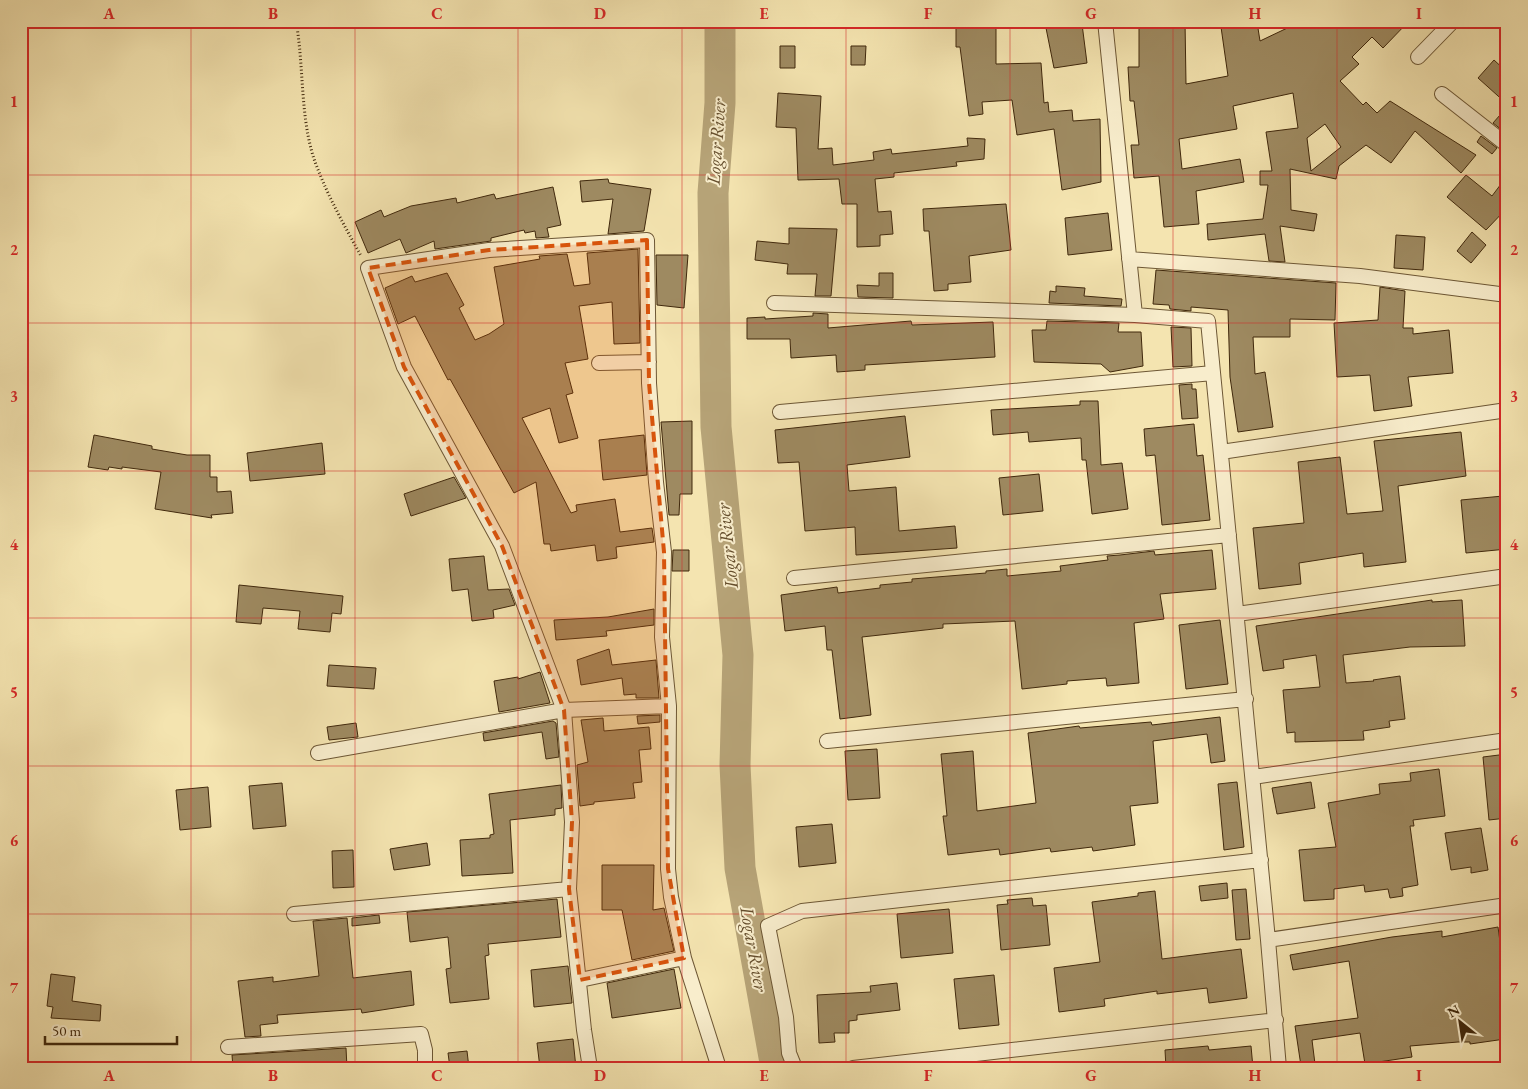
<svg xmlns="http://www.w3.org/2000/svg" width="1528" height="1089" font-family="'EB Garamond',serif">
  <style>
    .lines { fill: none; stroke-linecap: round; stroke-linejoin: round }
    .river { stroke: #b7a478; stroke-width: 31 }
    .building { fill: #9e8a61; stroke: #40280c; fill-rule: evenodd }
    .street-casing { stroke: #6d5735; stroke-width: 16 }
    .path { stroke: #40280c; stroke-width: 3; stroke-dasharray: 1 2.5; stroke-linecap: butt }
    .street { stroke: #f8edcc; stroke-width: 14 }
    .marked { fill: #d7540c; fill-opacity: 0.2; stroke: #d7540c; stroke-width: 4; stroke-dasharray: 10 6; stroke-linejoin: round }
    .grid { fill: none; stroke: #d62828; stroke-width: 1; stroke-opacity: 0.55 }
    .labels { text-anchor: middle; dominant-baseline: central; stroke-width: 4; stroke-linejoin: round; paint-order: stroke }
    .water-label { font-size: 19px; font-style: italic; fill: #644d2c; stroke: #f8edcc }
    .neatline { fill: none; stroke: #d62828; stroke-width: 2 }
    .grid-label { font-size: 16px; text-anchor: middle; font-weight: bold; fill: #d62828 }
  </style>
  <rect width="100%" height="100%" fill="#f4e4b0"/>
  <filter id="stains"><feTurbulence type="fractalNoise" baseFrequency=".004" numOctaves="4"/><feColorMatrix values="0 0 0 0 .2 0 0 0 0 .09 0 0 0 0 .02 0 0 0 .5 -.17"/></filter>
  <radialGradient id="worn" r=".72"><stop offset=".6" stop-color="#630" stop-opacity="0"/><stop offset="1" stop-color="#630" stop-opacity=".3"/></radialGradient>
  <g class="lines">
    <!-- river -->
    <path class="river" d="M720,21v82l-7,90 3,234 22,228 -3,110 5,103 36,200"/>
  </g>
  <!-- building -->
  <path class="building" d="M956,21h40v43l45,-1 3,40 4,-1 1,10 23,-2 1,11 27,-2 1,63 -39,8 -8,-61 -37,6 -5,-35 -30,2 1,12 -14,2 -9,-69h-4z
    M1139,21h46l1,63 42,-8 -7,-49 36,-5 3,19 42,-20h107l-26,27 -11,-11 -20,20 7,7 -19,17 23,24 3,-3 11,11 13,-12 86,54 -15,18 -46,-42 -24,32 -25,-18 -27,21 -3,13 -46,-10 1,41 26,4 -3,17 -34,-5 5,36 -16,-1 -4,-27 -57,6 -1,-16 56,-5 5,-34h-8v-14h12l-6,-39 32,-4 -5,-35 -60,13 4,23 -58,10 3,30 58,-10 4,23 -48,9 3,33 -35,3 -5,-51 -25,2 -3,-33h8l-5,-44h-4l-2,-34h11zM1325,124l16,23 -30,24 -4,-33z
    M1082,24l5,39 -33,5 -8,-40z
    M780,46h15v22h-15z
    M851,46h15l-1,19h-14z
    M1494,60l13,12v32l-29,-26z
    M778,93l43,3 -3,53 14,-1 1,17 41,-5 -1,-8 18,-3 1,5 76,-8 -1,-8 18,1 -1,20 -28,3 1,4 -63,7v4l-19,2 3,33 13,-1 2,23 -13,1v11l-23,1v-43h-15l-3,-25 -41,1 -2,-52 -20,-1z
    M1507,107v27l-14,-11z
    M1481,136l16,12 -5,6 -15,-12z
    M1466,175l26,21 15,-20v32l-21,22 -39,-33z
    M608,179l1,4 42,6 -7,42 -36,3 5,-35 -31,3 -2,-21z
    M553,187l8,38 -14,3 2,9 -13,1 -1,-7 -10,2 -1,-3 -33,8v3l-56,8 -1,-8 -28,12 -6,-14 -32,14 -13,-31 26,-12 3,7 27,-11 45,-8 1,5 37,-9 2,5z
    M1006,204l5,46 -42,6 2,26 -23,2v6l-14,1 -5,-60h-5l-1,-22z
    M1108,213l4,37 -44,5 -3,-37z
    M789,228l48,1 -6,67h-16l2,-22h-30l1,-10 -33,-4 2,-19 32,3z
    M1472,232l14,13 -15,18 -14,-12z
    M1396,235l29,2 -2,33 -29,-2z
    M638,249l2,94 -26,1 -2,-42 -33,4 9,53 -23,4 8,30 -7,2 12,43 -19,5 -9,-35 -28,10 49,95 6,-2 -1,-6 39,-6 5,33 32,-4 2,14 -38,5 1,11 -20,3 -2,-16 -44,6 -1,-7h-6l-8,-62 -22,11 -64,-114 -2,1 -33,-64 -17,8 -13,-36 27,-12 3,6 32,-9 17,32 -5,3 16,32 14,-6 15,-10 -10,-57 46,-8 -1,-3 28,-2 7,32 16,-2 -3,-31z
    M656,255h32l-4,53 -27,-3z
    M1156,270l180,13 -1,37 -45,-1v18h-37l2,37 10,-2 8,55 -35,5 -8,-55 -2,-67 -37,-3v4l-21,-2 -1,-4 -16,-1z
    M879,273h14v25l-35,-1 -1,-12 22,1z
    M1056,286l29,2 -1,8 38,3 -1,7 -72,-3 1,-12 6,1z
    M1380,287l25,4 -2,37h10v6l36,-4 4,43 -45,4 4,29 -38,5 -4,-36 -33,2 -3,-54 44,-3z
    M813,313l15,1v14l83,-7 1,4 81,-3 2,35 -130,8v5l-28,2 -1,-17 -45,3 -1,-19h-43v-21l18,-1v2l48,-3z
    M1047,321l72,2 -1,9h23l2,34 -33,6 -9,-8 -67,-2 -2,-32h14z
    M1171,327l20,1 1,38 -19,1z
    M1192,384v5h4l2,29 -16,1 -3,-34z
    M1080,401h18l3,64 21,-2 6,46 -36,5 -6,-54h-4l-1,-22 -52,4 -1,-10 -35,3 -2,-25 89,-5z
    M905,416l5,41 -63,8 2,26 47,-4 3,44 56,-5 2,22 -101,7 -1,-28 -50,4 -6,-69 -21,1 -3,-33z
    M692,421v73h-12l-1,21h-10l-8,-93z
    M1194,424l3,32 6,-1 7,65 -48,5 -7,-70 -9,1 -2,-27z
    M1461,432l5,44 -68,10 8,76 -42,5 -1,-14 -64,10 2,21 -42,5 -6,-61 51,-5 -6,-61 42,-5 7,57 36,-3 -9,-70z
    M94,435l58,11v3l35,6h23v22h7v15l14,-1 2,22 -22,2 1,3 -57,-9 6,-37 -39,-5v2l-13,-2 -1,3 -20,-3z
    M644,435l3,40 -44,5 -4,-40z
    M322,443l3,31 -75,7 -3,-28z
    M1039,474l4,37 -40,4 -4,-37z
    M454,477l12,21 -55,18 -7,-22z
    M1503,496l4,53 -41,4 -5,-53z
    M673,550h16v21h-17z
    M1212,550l4,39 -56,5 4,25 -30,4 5,60 -32,3 -1,-8 -39,3v3l-45,5 -7,-68 -72,3v4l-81,9 9,78 -31,4 -8,-69h-5l-2,-24 -40,5 -4,-36 56,-8 1,6 42,-5v-3l32,-3v-3l74,-6v-2l21,-2v7l54,-5 -1,-5 48,-6 -1,-4 13,-1 34,-4 1,4z
    M484,556l4,34 21,-1 6,16 -22,5 1,8 -22,3 -4,-32 -16,2 -3,-32z
    M239,585l104,11 -2,18 -9,-1 -2,19 -32,-3 2,-18 -37,-3 -2,16 -25,-2z
    M1432,600v2l30,-2 3,46 -55,1 -67,8 3,28 28,-2 -1,-1 27,-4 5,43 -16,2 1,6 -27,4 1,9 -69,2v-10l-8,1 -4,-43 37,-3 -4,-32 -33,5 1,8 -21,3 -7,-45z
    M654,609v16l-48,6 1,5 -51,4 -2,-20 54,-3z
    M1220,620l8,64 -42,5 -7,-64z
    M609,649l3,16 44,-5 3,38h-23v-4l-12,1 -2,-17 -41,7 -4,-25z
    M329,665l47,3 -2,21 -47,-3z
    M540,672l10,31 -51,9 -5,-31 24,-4v2z
    M660,715v7l-22,2 -1,-8z
    M1220,717l5,44 -14,2 -4,-29 -54,7 5,62 -28,3 5,39 -42,6 -1,-4 -41,5 -1,-4 -50,7 -1,-6 -51,6 -5,-39h4l-6,-62 32,-3 4,60 59,-8 -8,-70 51,-7 1,2 71,-6 1,3z
    M603,718l1,13 45,-4 2,22 -12,1 3,32 -9,1 2,15 -41,4v2l-14,2 -3,-41 11,-3 -7,-42z
    M553,721l3,2 3,34 -13,2 -4,-27 -58,9 -1,-8z
    M356,723l2,14 -29,3 -2,-13z
    M877,749l3,49 -32,2 -3,-49z
    M1507,754v64l-18,2 -6,-63z
    M1439,769l6,47 -32,4 1,6h-4l8,59 -16,3 1,8 -13,2 -2,-9 -23,3 -1,-7 -30,4v10l-30,2 -5,-51 37,-3 -8,-44 52,-9 -1,-10 32,-3 -1,-8z
    M1237,782l7,65 -20,3 -6,-66z
    M1311,782l4,26 -38,6 -5,-26z
    M282,783l4,43 -33,3 -4,-43z
    M561,785l1,23 -7,1v6l-45,5 3,53 -51,3 -2,-36 30,-2v-3l4,-1 -5,-40z
    M208,787l3,40 -31,3 -4,-40z
    M832,824l4,39 -37,4 -3,-40z
    M1481,828l7,42 -17,3v-6l-20,3 -6,-37z
    M427,843l3,22 -36,5 -4,-21z
    M353,850l1,37 -21,1 -1,-37z
    M602,865h52l-1,45 11,-2 10,43 -42,9 -10,-50h-20z
    M1227,883l1,15 -27,3 -2,-15z
    M1246,889l4,50 -14,1 -4,-50z
    M1155,891l7,68 79,-10 6,49 -38,5 -2,-15 -50,6v-3l-53,8 1,7 -46,6 -5,-44 46,-6 -8,-60 46,-6v-3z
    M1032,898l1,8 13,-1 4,40 -49,5 -4,-45 11,-1 -1,-4z
    M557,899l4,38 -73,7 1,11 -4,1 4,43 -39,4 -4,-34 5,-1 -3,-31 -38,5 -3,-30z
    M949,909l4,44 -52,5 -4,-44z
    M379,915l1,8 -28,3v-8z
    M347,918l6,60 58,-7 3,34 -52,8 -1,-4 -84,6 1,8 -18,2 1,11 -16,1 -7,-56 35,-4v5l46,-6 -6,-55z
    M1498,927l9,67v22h-6l4,23 -35,5v-2h-12l-48,4 2,11 -47,7 -5,-31 -48,7 3,24 -14,2 -6,-40 63,-8 -9,-57 -56,9 -3,-15 102,-18 50,-6v6z
    M568,966l4,37 -38,4 -3,-37z
    M674,969l7,39 -69,10 -5,-35z
    M51,974l24,3 -3,24 29,4 -1,16 -49,-3 2,-11 -6,-1z
    M994,975l5,50 -40,4 -5,-50z
    M897,983l3,27 -43,5v5l-8,1v12h-15l1,9 -16,1 -2,-48 54,-3 -1,-6z
    M573,1039l3,29h-36l-3,-25z
    M1208,1046l1,4 42,-4 2,22h-87l-1,-18z
    M346,1048l1,20h-114l-1,-13z
    M467,1051l2,17h-19l-2,-15z"/>
  <g class="lines">
    <!-- street casing -->
    <g class="street-casing">
      <path id="street" d="M1105,21l30,294 73,6 60,619 11,128
        M1418,57l35,-36
        M1442,94l65,51
        M1129,259l231,17 147,19
        M774,303l361,12
        M599,363l50,-1
        M780,412l433,-39
        M1221,452l286,-42
        M794,578l435,-43
        M1237,614l270,-38
        M827,741l419,-42
        M318,753l246,-43 105,-4
        M1253,777l254,-37
        M294,914l275,-25
        M1268,940l239,-35
        M580,980l104,-22
        M228,1047l193,-13 4,16v18
        M590,1068l-6,-38 -15,-141 3,-67 -8,-112 -62,-164 -98,-179 -36,-99 121,-18 158,-10 2,143 7,99 8,70 -2,85 7,69 -1,163 3,28 13,61 35,110
        M795,1068l-6,-15 -3,-36 -18,-91 34,-15 459,-51
        M853,1068l423,-48"/>
    </g>
    <!-- path -->
    <path class="path" d="M296,21c8,45 4,95 18,138 12,34 30,66 47,97"/>
    <!-- street -->
    <use href="#street" class="street"/>
  </g>
  <!-- marked area -->
  <path class="marked" d="M647,240l2,143 15,169 4,317 16,89 -104,22 -11,-91 3,-67 -8,-112 -62,-164 -98,-179 -36,-99 121,-18z"/>
  <!-- grid -->
  <path class="grid" d="M191,21v1047M355,21v1047M518,21v1047M682,21v1047M846,21v1047M1010,21v1047M1173,21v1047M1337,21v1047M21,175h1486M21,323h1486M21,471h1486M21,618h1486M21,766h1486M21,914h1486"/>
  <g class="labels">
    <!-- water labels -->
    <g class="water-label">
      <text transform="translate(716 142) rotate(-86)">Logar River</text>
      <text transform="translate(727 546) rotate(-96)">Logar River</text>
      <text transform="translate(754 949) rotate(80)">Logar River</text>
    </g>
  </g>
  <!-- margin -->
  <rect width="1528" height="1089" fill="none" stroke="#f4e4b0" stroke-width="55"/>
  <!-- north arrow -->
  <g transform="translate(1460 1022) rotate(330)" stroke="#f8edcc" stroke-width="4" paint-order="stroke">
  <path d="M0-4L9 19L0 12L-9 19Z" fill="#40280c"/>
  <text y="-8" font-size="14" font-weight="bold" text-anchor="middle" fill="#40280c">N</text>
  </g>
  <!-- scale -->
  <path d="M45 1036v8h132v-8" fill="none" stroke="#40280c" stroke-width="2.5"/>
  <text x="52" y="1036" font-size="15" fill="#40280c" stroke="#f8edcc" stroke-width="4" paint-order="stroke">50 m</text>
  <rect x="28" y="28" width="1472" height="1034" class="neatline"/>
  <g class="grid-label">
    <text x="109" y="19">A</text>
    <text x="273" y="19">B</text>
    <text x="437" y="19">C</text>
    <text x="600" y="19">D</text>
    <text x="764" y="19">E</text>
    <text x="928" y="19">F</text>
    <text x="1091" y="19">G</text>
    <text x="1255" y="19">H</text>
    <text x="1419" y="19">I</text>
    <text x="14" y="107">1</text>
    <text x="1514" y="107">1</text>
    <text x="14" y="255">2</text>
    <text x="1514" y="255">2</text>
    <text x="14" y="402">3</text>
    <text x="1514" y="402">3</text>
    <text x="14" y="550">4</text>
    <text x="1514" y="550">4</text>
    <text x="14" y="698">5</text>
    <text x="1514" y="698">5</text>
    <text x="14" y="846">6</text>
    <text x="1514" y="846">6</text>
    <text x="14" y="993">7</text>
    <text x="1514" y="993">7</text>
    <text x="109" y="1081">A</text>
    <text x="273" y="1081">B</text>
    <text x="437" y="1081">C</text>
    <text x="600" y="1081">D</text>
    <text x="764" y="1081">E</text>
    <text x="928" y="1081">F</text>
    <text x="1091" y="1081">G</text>
    <text x="1255" y="1081">H</text>
    <text x="1419" y="1081">I</text>
  </g>
  <rect width="100%" height="100%" filter="url(#stains)"/>
  <rect width="100%" height="100%" fill="url(#worn)"/>
</svg>
